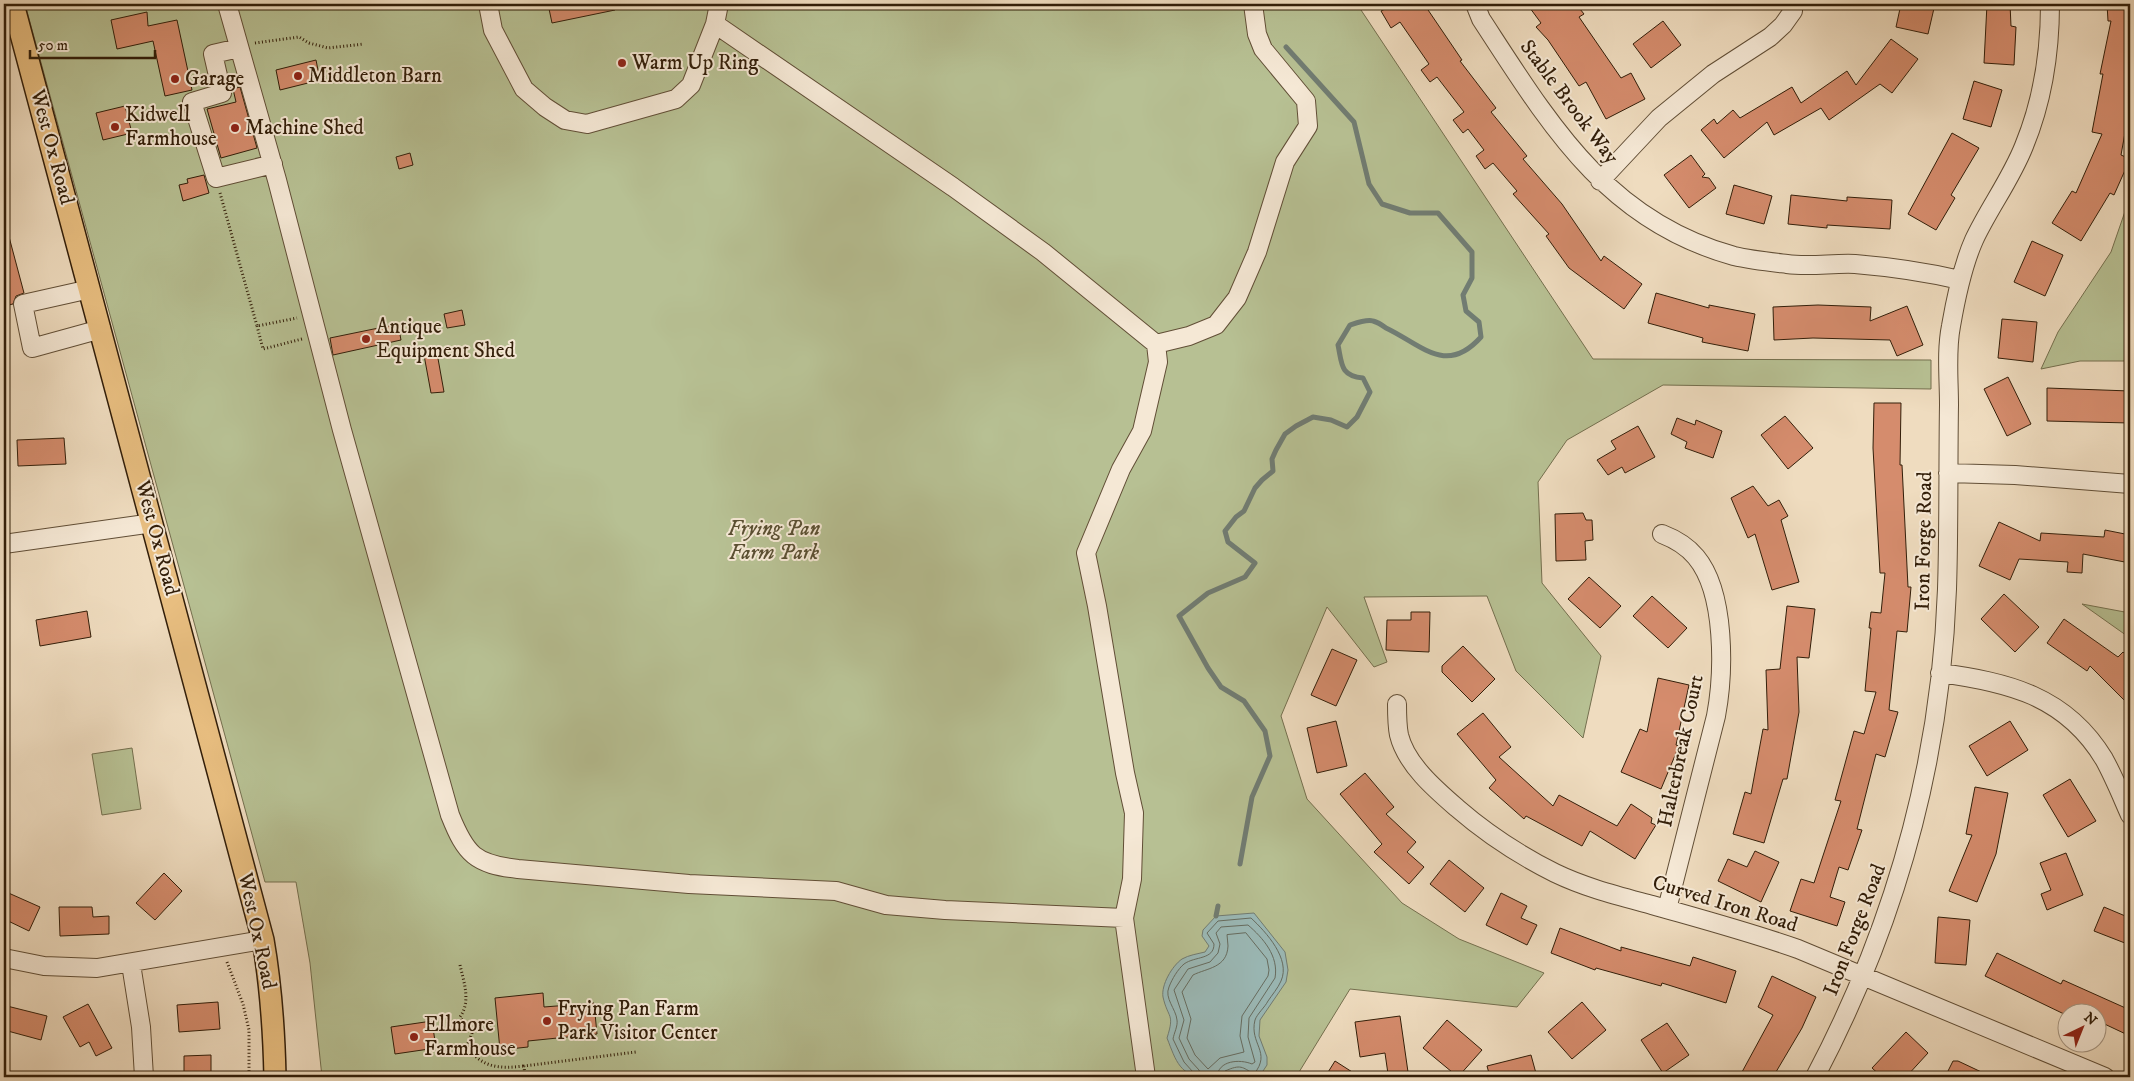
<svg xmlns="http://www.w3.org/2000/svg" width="2134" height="1081" font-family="'IM FELL DW Pica',serif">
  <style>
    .green { fill: #b7c093; stroke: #746f4e }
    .water { fill: #9bbab8; stroke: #717c72 }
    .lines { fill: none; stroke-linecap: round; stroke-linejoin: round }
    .shore { stroke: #666c60; stroke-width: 1 }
    .stream { stroke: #717c72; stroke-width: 5 }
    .building { fill: #d58c6d; stroke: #321e09 }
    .minor-casing { stroke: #614e36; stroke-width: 20 }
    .major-casing { stroke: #321e09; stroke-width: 24 }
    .path { stroke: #321e09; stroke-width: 3; stroke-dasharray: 1 2.5; stroke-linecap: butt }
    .minor { stroke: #f5e8d5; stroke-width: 18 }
    .major { stroke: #e8be80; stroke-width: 21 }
    .poi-dot { fill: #8f2418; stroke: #f5e8d5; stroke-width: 2 }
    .labels { text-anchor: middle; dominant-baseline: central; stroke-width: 4; stroke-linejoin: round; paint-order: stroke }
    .poi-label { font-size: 21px; fill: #321e09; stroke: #f5e8d5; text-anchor: start }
    .street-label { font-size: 21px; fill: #321e09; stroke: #f5e8d5 }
    .park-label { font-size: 21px; font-style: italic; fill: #5a4f32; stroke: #f5e8d5 }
  </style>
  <rect width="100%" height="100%" fill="#efdcbf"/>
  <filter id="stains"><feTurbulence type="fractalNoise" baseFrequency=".004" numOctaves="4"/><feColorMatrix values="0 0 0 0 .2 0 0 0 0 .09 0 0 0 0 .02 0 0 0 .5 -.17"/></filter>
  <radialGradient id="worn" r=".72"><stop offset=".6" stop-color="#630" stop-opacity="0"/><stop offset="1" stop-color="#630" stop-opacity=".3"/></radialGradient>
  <!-- green -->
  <path class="green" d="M25,4h1332l236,355 338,1v29l-268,-4 -96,55 -29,42 4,101 59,73 -18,82 -67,-67 -29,-75 -123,1 23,65 -13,5 -47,-60 -46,109 26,83 95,104 57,36 85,34 -27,34 -167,-18 -54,88h-974l-12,-114 -14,-81h-31z
    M2130,197v164h-50l-39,8 17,-37 53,-80z
    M2082,604l48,9v25z
    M132,748l9,61 -39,6 -10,-61z"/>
  <!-- water -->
  <path class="water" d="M1254,913l31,39 3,18 -2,12 -26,38 -1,16 8,21v8l-8,12h-12l-2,-4c-9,-1 -14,2 -22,4 -5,1 -11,0 -16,0 -27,0 -31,-16 -40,-39 8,-25 1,-19 -4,-41 -2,-12 9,-31 19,-38 7,-4 15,-5 23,-7l4,-6 -7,-10 1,-6 13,-14z"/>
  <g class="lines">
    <!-- shore -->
    <path class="shore" d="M1246,933l21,26 2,11 -1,6 -26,40 -2,20 4,16 -24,6 -12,11 -13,-14 -8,-17 4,-19 -9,-27 11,-17c14,-7 34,-7 35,-29 0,-4 -1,-8 -1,-11z
      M1194,1077l-1,-5 -9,-10 -11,-23c1,-6 5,-13 4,-19 -1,-11 -13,-22 -8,-33 3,-8 9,-18 15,-23 11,-8 30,-4 30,-20l-7,-11 11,-12 33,-3c15,14 40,41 30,63 -3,7 -9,14 -13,20 -3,6 -11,13 -13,19 -6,24 17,32 -1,54 -12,-7 -13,-10 -29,-3l-2,6
      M1201,1077l-2,-7 -10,-11 -10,-21 5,-18 -10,-30 14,-21 22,-7 8,-9 2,-9 -4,-11 5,-6 27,-2c15,13 31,31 27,53l-26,40 -1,19 7,25 -3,2c-12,-5 -34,-4 -35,13"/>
    <!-- stream -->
    <path class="stream" d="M1240,864l12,-67 18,-41 -5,-25 -21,-30 -23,-14 -13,-19 -29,-52 29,-23 37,-16 10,-14 -27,-21 -3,-11 11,-14 8,-6 11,-23 7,-8 11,-9 -1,-12 4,-9 9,-16 11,-8 17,-9 18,3 16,7 10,-10 13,-25 -7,-14c-23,-2 -21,-14 -25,-33l12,-20c6,-2 17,-6 23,-4 4,1 9,4 13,7 36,17 60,48 95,9l-2,-15 -13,-11 -3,-16 9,-17v-26l-34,-39h-28l-28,-9 -13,-20 -15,-62 -68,-75
      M1216,916l2,-10"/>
  </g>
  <!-- building -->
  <path class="building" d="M548,4h66l1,6 -63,13z
    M1395,4h29l38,56 -2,1 36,47 -5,4 36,44 -4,3 39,45 39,57 3,-5 38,28 -18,25 -55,-41 -23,-32 3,-2 -36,-40 4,-3 -24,-28 -8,6 -9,-13 8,-6 -16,-21 -5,4 -10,-13 11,-8 -27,-35 -7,5 -9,-12 8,-6 -29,-42 -9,6 -10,-17z
    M1527,4h49l8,10 -5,3 42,61 10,-5 14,26 -39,20 -20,-37 -7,4 -31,-46 -12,-13 5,-4z
    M1901,4h34l-7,30 -32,-7z
    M1987,4h23l1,22 5,1 -2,38 -30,-2z
    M2107,4h23v101l-9,50 9,4 -16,36 -4,-2 -29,48 -29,-18 20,-32 4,2 26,-59 -10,-2 11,-58h-3l11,-53h-3z
    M147,12l1,14 29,-6 15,70 -27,6 -12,-55 -36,8 -6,-29z
    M1663,21l18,24 -30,23 -18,-24z
    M1891,39l27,20 -26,34 -12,-9 -51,36 -8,-12 -47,27 -7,-13 -43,36 -23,-28 13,-11 3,5 16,-14 7,8 52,-31 9,16 46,-32 9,14z
    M316,60l4,20 -40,10 -4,-20z
    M1974,81l28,9 -11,37 -28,-8z
    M240,87l17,61 -36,10 -14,-49 29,-7 -3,-13z
    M125,106l7,27 -29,7 -7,-27z
    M1952,133l27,15 -28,47 4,3 -19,32 -28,-16z
    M410,153l3,12 -14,4 -3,-12z
    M1691,155l14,19 -3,3 7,1 7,10 -27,20 -25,-33z
    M204,175l5,18 -26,8 -4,-16 9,-2 -1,-4z
    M1734,185l38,11 -8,28 -38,-10z
    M1791,195l56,6v-4l45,3 -2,29 -63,-4v3l-39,-4z
    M4,233h4l16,60 -8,3 -3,8 -9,2z
    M2032,241l31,14 -18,41 -31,-14z
    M1656,293l53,15v-3l46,9 -7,37 -46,-9 1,-4 -55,-15z
    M1818,305l53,2 -1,14 37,-15 16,39 -26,11 -7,-16 -77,-2 -39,2 -1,-33z
    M462,310l3,15 -18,3 -3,-14z
    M2002,319l35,3 -4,40 -35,-4z
    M398,324l3,16 -68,15 -3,-17z
    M437,353l7,39 -13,1 -7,-38z
    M2008,377l23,47 -24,12 -23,-47z
    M2047,388l83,3v32l-83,-2z
    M1874,403h27l-1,62h2l6,122h3l-4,45 -10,-1 -8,79 9,2 -13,45 -9,-3 -19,75 5,1 -14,40 -9,-3 -9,30 15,5 -8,24 -47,-15 11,-32 13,4 27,-82 -6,-1 19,-69 10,3 12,-42 -11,-1 6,-63h-2l2,-16 10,1 4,-40h-5l-7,-125z
    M1785,416l28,32 -25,21 -27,-34z
    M1677,418l18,7 1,-5 26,11 -9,27 -28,-10 2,-6 -16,-8z
    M1638,426l17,31 -30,16 -3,-6 -14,8 -11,-15 19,-11 -5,-8z
    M64,438l2,26 -48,2 -1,-26z
    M1753,486l15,20 11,-6 9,16 -7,4 18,62 -27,8 -17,-56 -7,4 -17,-40z
    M1583,513l3,7h6l1,20 -8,1 1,19 -30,1 -1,-47z
    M1999,522l41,19 1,-8 63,4 1,-7 25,5v28l-47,-9 -1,19 -15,-1 1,-10 -49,-3 -9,21 -31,-14z
    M1589,577l32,29 -21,22 -32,-29z
    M2004,594l35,33 -24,25 -34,-33z
    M1652,596l35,32 -19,20 -35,-32z
    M1787,606l28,3 -6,49 -12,-1 2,55 -12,67h-4l-19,64 -31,-9 12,-42 6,2 12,-65 5,1 -2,-60 14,-1z
    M87,611l4,26 -51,9 -4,-26z
    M1411,612h19l-1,40 -43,-2 1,-30h24z
    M2064,619l54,38 5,-5 7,7v47l-40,-40 -3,5 -40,-28z
    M1463,646l32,33 -23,23 -30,-30v-6z
    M1332,649l25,11 -21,46 -25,-11z
    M1658,678l31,7 -13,60 3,1 -18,43 -40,-17 19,-43 7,3z
    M1483,713l28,34 -12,10 54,49 6,-11 58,31 14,-22 21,14 -1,5 5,2 -21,34 -45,-28 -8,15 -56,-30 -2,3 -35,-31 7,-8 -39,-46z
    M1336,721l11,45 -30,7 -10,-45z
    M2010,721l18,29 -41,26 -18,-30z
    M1365,773l29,34 -8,7 30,28 -9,10 17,15 -15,17 -35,-32 8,-8 -42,-50z
    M2070,779l26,42 -28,16 -25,-42z
    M1975,787l33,6 -12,61 -19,48 -28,-11 23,-56 -6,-1z
    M1755,851l24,11 -18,40 -43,-21 10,-22 19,8z
    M2066,853l17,42 -36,15 -6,-16 10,-4 -11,-27z
    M1449,860l35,28 -19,24 -35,-28z
    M164,873l18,18 -27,29 -19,-17z
    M4,891l36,16 -11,24 -25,-12z
    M1501,893l26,13 -6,12 16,7 -10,20 -41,-20z
    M59,907h33l1,10 16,-1v18l-49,2z
    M2104,907l26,11v27l-36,-14z
    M1938,917l32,3 -4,45 -31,-2z
    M1560,928l61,23v-4l69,19 3,-9 43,14 -10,32 -64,-20 -1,3 -65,-18 -1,2 -44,-17z
    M1997,953l64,31 2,-4 67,30v26l-34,-16v-6h-32l-79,-38z
    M1772,976l44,21 -14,31 -29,49h-22l-9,-5 31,-57 -15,-8z
    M543,993l1,14 50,-4 3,31 -69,7v6l-28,3 -5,-52z
    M218,1002l2,27 -41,3 -2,-27z
    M1582,1002l24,28 -34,29 -24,-27z
    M88,1004l24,44 -16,8 -7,-14 -9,5 -17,-30z
    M7,1006l40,10 -6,24 -37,-10v-10z
    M1400,1016l8,56 -20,2 -3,-21 -25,4 -5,-35z
    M1447,1020l35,30 -24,27 -35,-29z
    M432,1021l4,27 -41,6 -4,-27z
    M1667,1023l22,32 -26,18 -22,-33z
    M1906,1032l22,21 -22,24h-24l-10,-9z
    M211,1055v22h-27v-21z
    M1531,1055l6,22h-47l-3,-11z
    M1335,1061l25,16h-35z
    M1953,1061h5l34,16h-47z"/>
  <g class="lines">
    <!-- minor casing -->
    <g class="minor-casing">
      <path id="minor" d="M227,4l50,176 65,250 108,385c16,40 25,49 68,54l171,15 147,7 50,14 59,5 179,8
        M488,4l5,26 31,59 21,18 20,13 22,4 89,-25 15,-14 24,-61 4,-20
        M1475,4l6,15c68,104 125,202 253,237 17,4 36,6 53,8 22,3 46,-1 68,0 36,3 71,8 105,16
        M715,24l238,163 90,65 113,92 2,18 -16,69 -21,38 -35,84 11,53 28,167 9,40 -2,66 -8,39 22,159
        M239,48l-26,6 9,39 -30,9 24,76 57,-14
        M1600,181l59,-63 54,-44 57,-37 13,-12 10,-14
        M90,289l-67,15 9,44 69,-19
        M1156,344l33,-8 27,-11 21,-27 20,-46 28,-90 23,-36 -2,-25 -43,-52 -6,-15 -4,-30
        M1948,473l67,2 115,9
        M1662,534c13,5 25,12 34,23 30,36 28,116 20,159l-49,193
        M4,544l149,-21
        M1940,673c68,9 126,23 164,86 10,18 18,38 26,56
        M1397,704c0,10 0,21 2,31 7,29 36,54 58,73 30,26 62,47 98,65 31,15 64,23 97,32 49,14 98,27 146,44l307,128
        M4,958l40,8 53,2 166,-28
        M131,964l10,63 3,50
        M1815,1077c80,-152 126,-315 132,-488 2,-61 1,-123 2,-184 0,-26 -3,-54 2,-79 5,-29 11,-59 23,-86 15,-32 37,-61 50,-94 19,-46 26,-93 26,-142"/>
    </g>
    <!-- major casing -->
    <g class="major-casing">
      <path id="major" d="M13,4l250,936c8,46 11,91 12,137"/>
    </g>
    <!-- path -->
    <path class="path" d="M255,43l44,-6 10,6 19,5 36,-4
      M220,193l37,133 40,-8
      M257,326l6,23 39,-10
      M227,962l16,42 6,26v47
      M460,965c4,18 11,36 0,52l12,16 -5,13c14,22 33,23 57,20
      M525,1077l-1,-11 112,-14"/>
    <!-- minor -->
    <use href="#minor" class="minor"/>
    <!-- major -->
    <use href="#major" class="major"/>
  </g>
  <!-- markers -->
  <g class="poi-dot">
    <circle cx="622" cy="63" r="5"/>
    <circle cx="298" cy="76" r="5"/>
    <circle cx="175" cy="79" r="5"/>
    <circle cx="115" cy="127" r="5"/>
    <circle cx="235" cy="128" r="5"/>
    <circle cx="366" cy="339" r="5"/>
    <circle cx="547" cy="1021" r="5"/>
    <circle cx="414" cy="1037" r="5"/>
  </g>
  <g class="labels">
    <!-- poi labels -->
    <g class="poi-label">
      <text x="632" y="63">Warm Up Ring</text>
      <text x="308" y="76">Middleton Barn</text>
      <text x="185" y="79">Garage</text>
      <text x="125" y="115">Kidwell<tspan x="125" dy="24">Farmhouse</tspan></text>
      <text x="245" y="128">Machine Shed</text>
      <text x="376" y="327">Antique<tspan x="376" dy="24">Equipment Shed</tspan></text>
      <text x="557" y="1009">Frying Pan Farm<tspan x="557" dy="24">Park Visitor Center</tspan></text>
      <text x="424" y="1025">Ellmore<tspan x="424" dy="24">Farmhouse</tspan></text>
    </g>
    <!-- street labels -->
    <g class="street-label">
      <text transform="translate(1569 102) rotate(53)">Stable Brook Way</text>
      <text transform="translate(52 147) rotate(75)">West Ox Road</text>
      <text transform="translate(157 538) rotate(75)">West Ox Road</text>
      <text transform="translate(1924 541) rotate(-89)">Iron Forge Road</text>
      <text transform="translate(1681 751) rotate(-78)">Halterbreak Court</text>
      <text transform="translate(1725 904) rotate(17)">Curved Iron Road</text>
      <text transform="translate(1855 930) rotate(-69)">Iron Forge Road</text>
      <text transform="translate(257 931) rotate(78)">West Ox Road</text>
    </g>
    <!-- park labels -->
    <g class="park-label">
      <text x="774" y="529">Frying Pan<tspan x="774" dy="24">Farm Park</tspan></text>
    </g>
  </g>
  <!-- margin -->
  <rect width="2134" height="1081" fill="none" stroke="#efdcbf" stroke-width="20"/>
  <rect x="5" y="5" width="2124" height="1071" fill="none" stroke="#321e09" stroke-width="2.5"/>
  <rect x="10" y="10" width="2114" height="1061" fill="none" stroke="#321e09"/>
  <!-- north arrow -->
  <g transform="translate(2082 1028) rotate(43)"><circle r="24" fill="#f5e8d5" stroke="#a79783"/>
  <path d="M0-4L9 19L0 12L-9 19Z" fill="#8f2418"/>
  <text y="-8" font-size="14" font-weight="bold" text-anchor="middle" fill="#321e09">N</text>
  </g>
  <!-- scale -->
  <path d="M30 50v8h125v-8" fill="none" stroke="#321e09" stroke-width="2.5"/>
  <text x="38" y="50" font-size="15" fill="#321e09" stroke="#f5e8d5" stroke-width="4" paint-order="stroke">50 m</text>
  <rect width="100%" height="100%" filter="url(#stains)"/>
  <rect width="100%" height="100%" fill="url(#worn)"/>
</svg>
